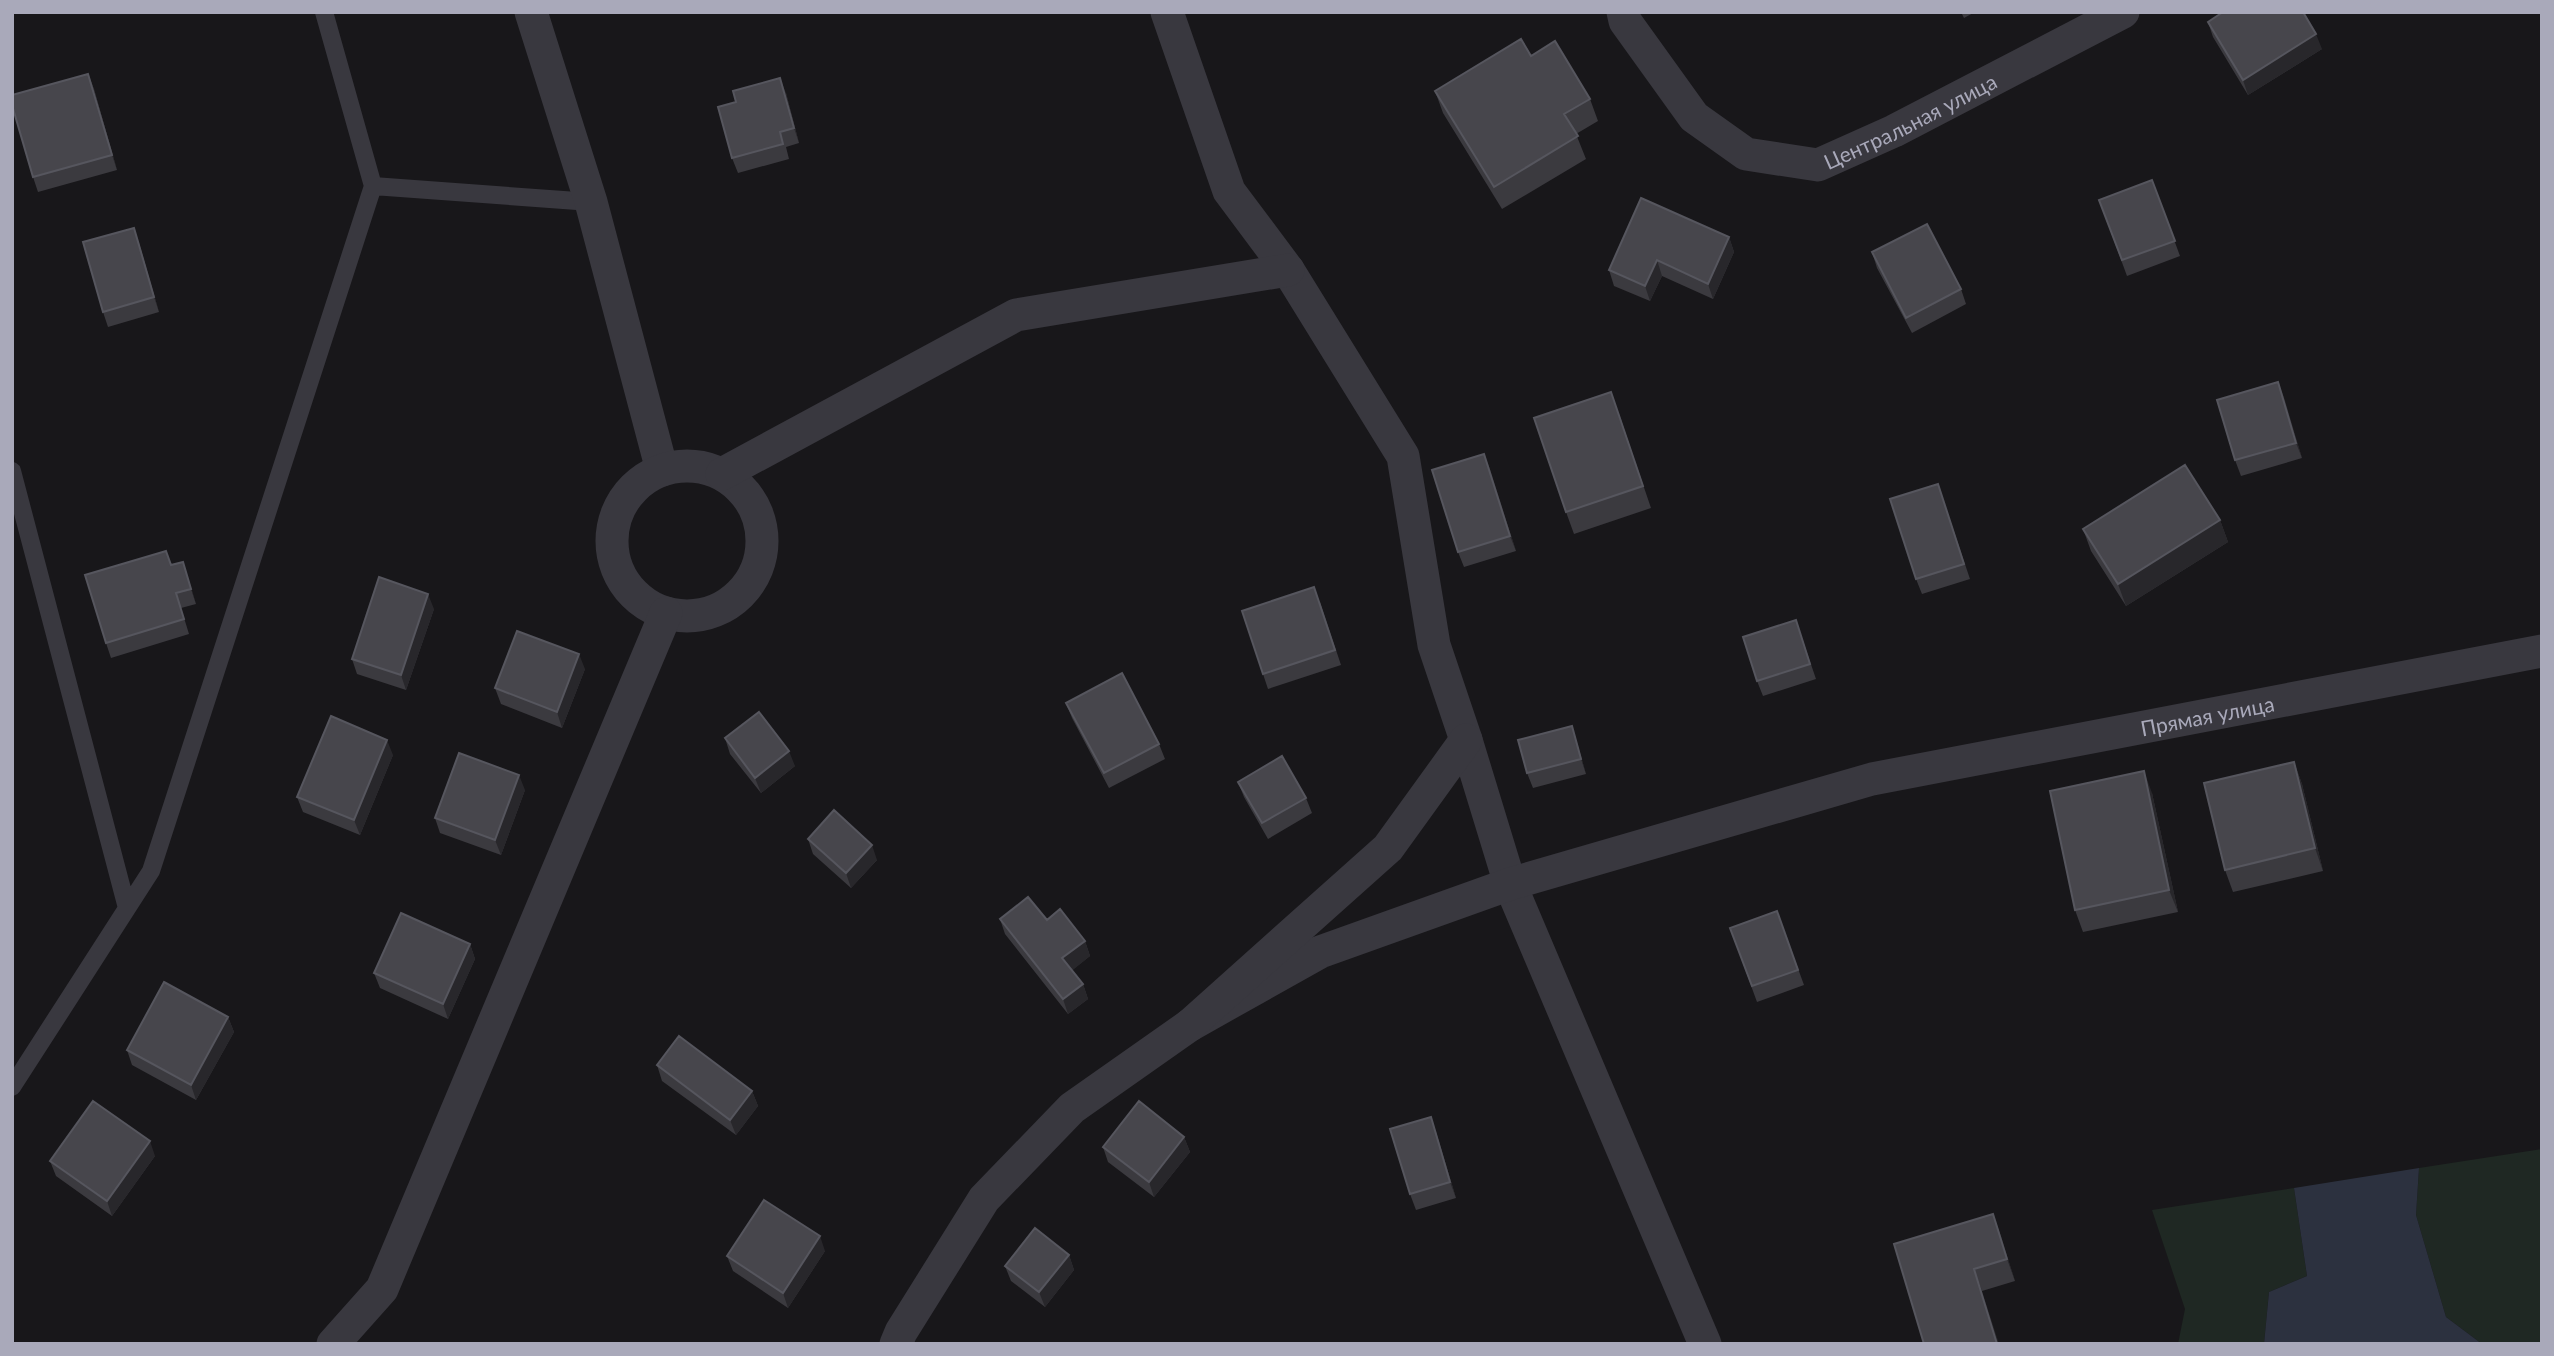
<svg xmlns="http://www.w3.org/2000/svg" width="2554" height="1356" font-family="Lato,sans-serif">
  <style>
    .green { fill: #1f2823 }
    .water { fill: #2c313f }
    .lines { fill: none; stroke-linecap: round; stroke-linejoin: round }
    .service { stroke: #39383f; stroke-width: 18 }
    .minor { stroke: #39383f; stroke-width: 33 }
    .wall { fill: #3b3a3f }
    .shaded-wall { fill: #28272b }
    .building { fill: #47464c; stroke: #56565e; stroke-width: 2 }
    .labels { text-anchor: middle; dominant-baseline: central; stroke-width: 5; stroke-linejoin: round; paint-order: stroke }
    .street-label { font-size: 21px; fill: #a9a9ba; stroke: #131215 }
  </style>
  <rect width="100%" height="100%" fill="#18171a"/>
  <!-- green -->
  <path class="green" d="M2542,1149v195h-60l-36,-27 -30,-102 3,-47z
    M2294,1188l13,88 -38,16 -5,52h-86l7,-35 -33,-99z"/>
  <!-- water -->
  <path class="water" d="M2419,1168l-3,47 30,102 36,27h-218l5,-52 38,-16 -13,-88z"/>
  <g class="lines">
    <!-- service -->
    <path class="service" d="M373,186l218,16
      M12,471l115,437
      M12,1087l139,-216 222,-685 -49,-174"/>
    <!-- minor -->
    <g class="minor">
      <path d="M531,12l60,190 71,268"/>
      <path d="M1167,12l62,179 59,79 115,186 31,189 32,95 44,144 195,460"/>
      <path id="s1" d="M1623,12l2,9 69,96 52,37 72,11 76,-34 229,-119"/>
      <circle cx="687" cy="541" r="75"/>
      <path d="M722,474l294,-159 272,-45"/>
      <path id="s2" d="M1190,1025l130,-73 190,-68 362,-105 670,-128"/>
      <path d="M333,1344l49,-55 284,-676"/>
      <path d="M896,1344l5,-12 83,-133 88,-91 118,-83 198,-177 78,-108"/>
    </g>
  </g>
  <!-- wall -->
  <path class="wall" d="M1961,12h14l-11,6z
    M2208,22l114,27 -74,46 -35,-58z
    M1531,56l59,43 8,22 -22,13 10,25 -84,50 -59,-96 -8,-22z
    M88,74l6,15 23,81 -79,22 -5,-15z
    M786,93l13,50 -13,4 3,12 -51,14 -6,-15z
    M2152,180l28,76 -53,20 -28,-76z
    M1729,237l5,15 -21,47 -51,-23 -12,25 -36,-15 -5,-16z
    M139,243l20,69 -51,15 -5,-15z
    M1872,252l89,37 5,15 -54,29 -35,-65z
    M2278,382l24,76 -61,18 -6,-16z
    M1619,414l32,94 -77,26 -8,-22z
    M1484,454l32,97 -52,16 -6,-15z
    M1938,484l32,95 -48,15 -6,-15z
    M2220,520l8,22 -102,64 -35,-55 -8,-22z
    M166,551l5,14 12,-3 13,42 -15,4 8,26 -78,24 -5,-15z
    M1320,602l21,63 -73,24 -5,-15z
    M434,609l-28,81 -49,-16 -5,-15z
    M1801,635l15,44 -53,17 -6,-15z
    M585,669l-23,59 -61,-24 -6,-16z
    M1066,703l93,41 6,15 -56,29 -37,-70z
    M1572,726l14,48 -53,14 -6,-15z
    M725,738l70,28 -34,27 -31,-39z
    M393,755l-33,80 -57,-23 -6,-15z
    M2294,762l8,22 21,87 -90,21 -8,-22z
    M1238,782l68,16 6,15 -44,26 -24,-42z
    M525,790l-24,65 -61,-22 -5,-15z
    M2152,793l26,119 -95,20 -8,-22z
    M808,839l69,21 -26,28 -38,-34z
    M1777,911l27,74 -47,17 -27,-74z
    M1000,919l47,1 38,21 5,15 -18,14 11,14 5,15 -20,15 -63,-80z
    M470,944l5,15 -27,60 -68,-31 -6,-15z
    M228,1017l6,15 -38,68 -64,-35 -5,-15z
    M657,1065l95,26 6,15 -22,29 -74,-54z
    M1436,1132l20,66 -40,12 -6,-16z
    M1184,1137l6,15 -36,45 -46,-35 -5,-15z
    M155,1156l-43,60 -56,-40 -6,-15z
    M1993,1214l22,67 -33,10 -58,53z
    M825,1251l-37,57 -55,-37 -6,-15z
    M1069,1255l5,15 -29,37 -34,-26 -6,-15z"/>
  <!-- shaded-wall -->
  <path class="shaded-wall" d="M2316,34l6,15 -74,46 -5,-15z
    M88,74l6,15 23,81 -5,-15z
    M780,78l6,15 13,50 -5,-15z
    M134,228l5,15 20,69 -5,-15z
    M1729,237l5,15 -21,47 -5,-15z
    M1657,260l5,16 -12,25 -5,-15z
    M2278,382l6,15 18,61 -6,-15z
    M1484,454l6,15 26,82 -6,-15z
    M2220,520l8,22 -102,64 -8,-22z
    M183,562l5,15 8,27 -5,-15z
    M428,594l6,15 -28,81 -5,-15z
    M579,654l6,15 -23,59 -5,-16z
    M1572,726l5,16 9,32 -5,-15z
    M387,740l6,15 -33,80 -6,-15z
    M789,751l6,15 -34,27 -6,-15z
    M2294,762l8,22 21,87 -8,-23z
    M2144,771l8,22 26,119 -9,-22z
    M519,775l6,15 -24,65 -6,-15z
    M872,845l5,15 -26,28 -5,-15z
    M1085,941l5,15 -22,18 -6,-16z
    M470,944l5,15 -27,60 -5,-15z
    M1083,984l5,15 -20,15 -5,-15z
    M228,1017l6,15 -38,68 -5,-15z
    M752,1091l6,15 -22,29 -6,-15z
    M1431,1117l5,15 20,66 -6,-16z
    M1184,1137l6,15 -36,45 -5,-15z
    M150,1141l5,15 -43,60 -5,-15z
    M1993,1214l8,22 14,45 -8,-22z
    M820,1236l5,15 -37,57 -5,-15z
    M1069,1255l5,15 -29,37 -6,-15z
    M1974,1269l8,22 17,53h-2z"/>
  <!-- building -->
  <path class="building" d="M2223,12h80l13,22 -73,46 -35,-58z
    M1521,39l10,17 24,-15 35,58 -26,15 14,22 -84,51 -59,-96z
    M88,74l24,81 -79,22 -21,-72v-10z
    M780,78l14,50 -14,4 3,12 -51,14 -14,-51 18,-5 -3,-11z
    M2152,180l23,61 -53,19 -23,-60z
    M1641,198l88,39 -21,47 -51,-24 -12,26 -36,-16z
    M1927,224l34,65 -55,29 -34,-66z
    M134,228l20,69 -51,15 -20,-70z
    M2278,382l18,61 -61,17 -18,-60z
    M1611,392l32,94 -77,26 -32,-94z
    M1484,454l26,82 -52,16 -26,-82z
    M2185,465l35,55 -102,64 -35,-55z
    M1938,484l26,80 -48,15 -26,-80z
    M166,551l5,14 12,-3 8,27 -15,4 8,26 -78,24 -21,-68z
    M379,577l49,17 -27,81 -49,-16z
    M1314,587l21,63 -72,24 -21,-63z
    M1796,620l14,44 -53,17 -14,-44z
    M517,631l62,23 -22,58 -62,-24z
    M1122,673l37,71 -55,29 -38,-70z
    M759,712l30,39 -34,27 -30,-40z
    M331,716l56,24 -33,80 -57,-23z
    M1572,726l9,33 -54,14 -9,-33z
    M459,753l60,22 -24,65 -60,-22z
    M1282,756l24,42 -44,25 -24,-41z
    M2294,762l21,86 -90,22 -21,-87z
    M2144,771l25,119 -94,20 -25,-119z
    M834,810l38,35 -26,28 -38,-34z
    M1028,897l19,23 13,-11 25,32 -23,17 21,26 -20,15 -63,-80z
    M1777,911l21,59 -46,16 -22,-58z
    M401,913l69,31 -27,60 -69,-31z
    M164,982l64,35 -37,68 -64,-35z
    M679,1036l73,55 -22,29 -73,-55z
    M93,1101l57,40 -43,60 -57,-40z
    M1139,1101l45,36 -35,45 -46,-35z
    M1431,1117l19,65 -40,12 -20,-65z
    M764,1200l56,36 -37,57 -56,-37z
    M1993,1214l14,45 -33,10 23,75h-73l-30,-100z
    M1035,1228l34,27 -30,37 -34,-26z"/>
  <g class="labels">
    <!-- street labels -->
    <g class="street-label">
      <text stroke="none"><textPath href="#s1" startOffset="366">Центральная улица</textPath></text>
      <text stroke="none"><textPath href="#s2" startOffset="1069">Прямая улица</textPath></text>
    </g>
  </g>
  <!-- border -->
  <rect width="2554" height="1356" fill="none" stroke="#a9a9ba" stroke-width="28"/>
</svg>
